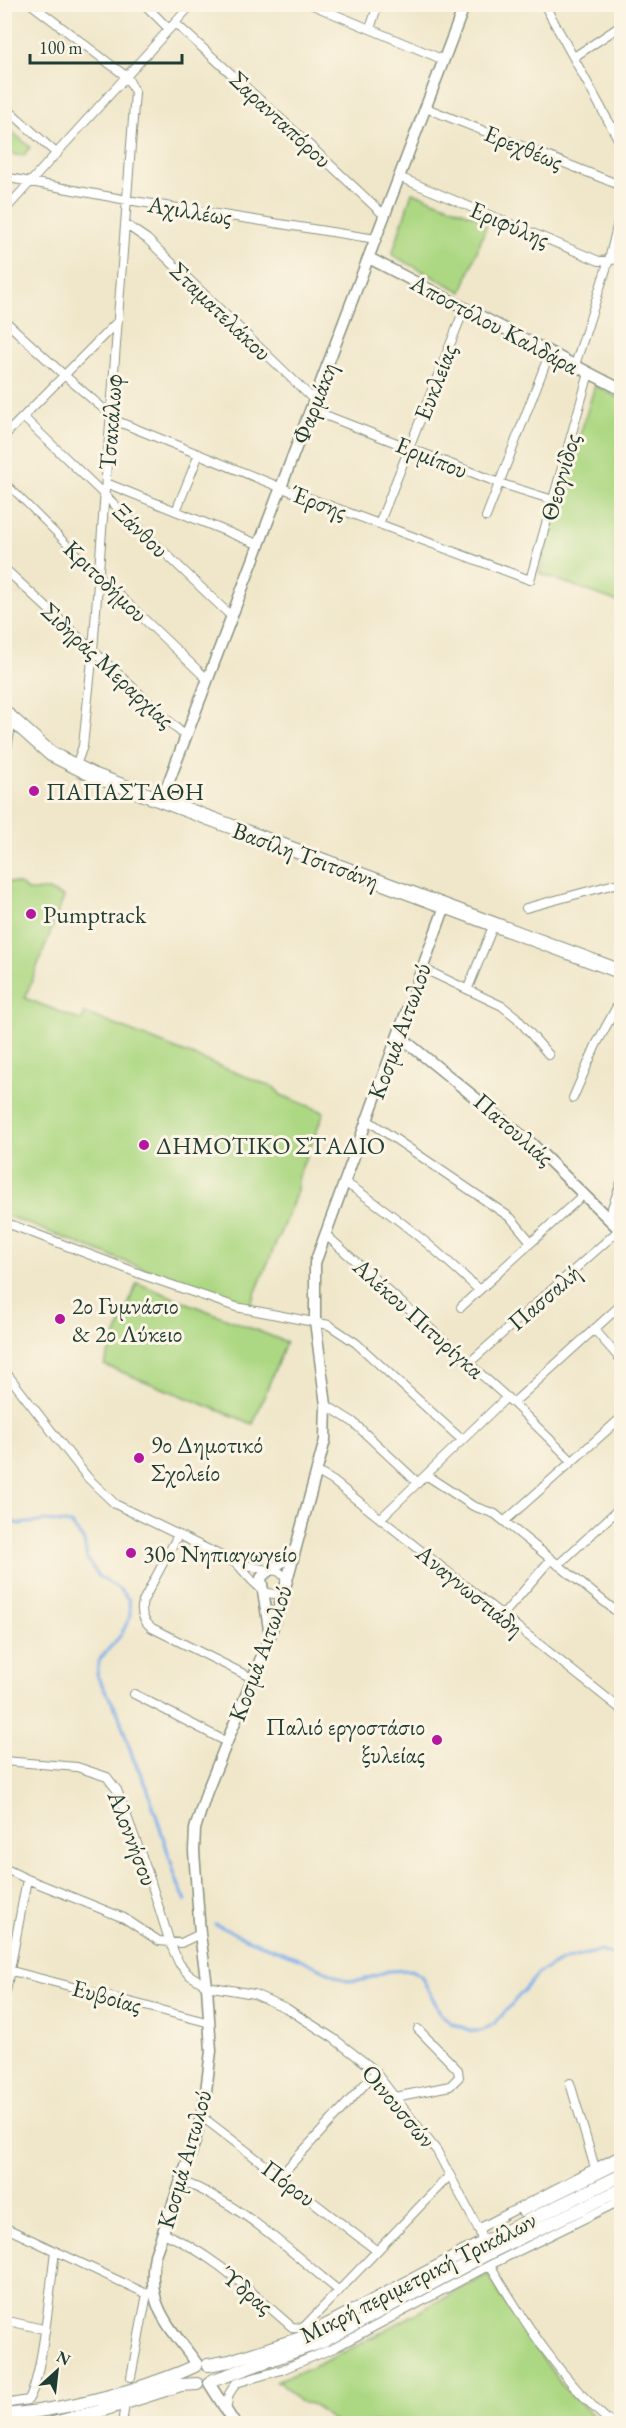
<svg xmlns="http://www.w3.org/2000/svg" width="626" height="2428" font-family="'EB Garamond',serif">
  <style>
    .green { fill: #add883; stroke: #668a5c; stroke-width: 1.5 }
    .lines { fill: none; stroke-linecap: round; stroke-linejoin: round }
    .stream { stroke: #7fb0ea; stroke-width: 3 }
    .pedestrian-casing { stroke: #88927f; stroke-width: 8 }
    .minor-casing { stroke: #88927f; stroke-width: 10 }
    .tertiary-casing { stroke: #88927f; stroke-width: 13 }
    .secondary-casing { stroke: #88927f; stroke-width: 14 }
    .primary-casing { stroke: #88927f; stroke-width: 16 }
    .pedestrian { stroke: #fff; stroke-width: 6 }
    .minor { stroke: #fff; stroke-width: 8 }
    .tertiary { stroke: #fff; stroke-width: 10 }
    .secondary { stroke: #fff; stroke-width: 12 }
    .primary { stroke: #fff; stroke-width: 14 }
    .poi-dot { fill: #b5179e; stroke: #fcf5e5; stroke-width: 2 }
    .labels { text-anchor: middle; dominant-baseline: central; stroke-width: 6; stroke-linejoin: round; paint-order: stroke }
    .street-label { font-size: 24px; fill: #1f3d34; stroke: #fcf5e5 }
    .poi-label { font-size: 24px; fill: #1f3d34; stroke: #fcf5e5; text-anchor: start }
  </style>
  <rect width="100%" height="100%" fill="#fcf5e5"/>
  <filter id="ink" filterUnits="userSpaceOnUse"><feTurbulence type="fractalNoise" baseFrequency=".0167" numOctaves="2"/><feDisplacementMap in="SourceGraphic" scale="12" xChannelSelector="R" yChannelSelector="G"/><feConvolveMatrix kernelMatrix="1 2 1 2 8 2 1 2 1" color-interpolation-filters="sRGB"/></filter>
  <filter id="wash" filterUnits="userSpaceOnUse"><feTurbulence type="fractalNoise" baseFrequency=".008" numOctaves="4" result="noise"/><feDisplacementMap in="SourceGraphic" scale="24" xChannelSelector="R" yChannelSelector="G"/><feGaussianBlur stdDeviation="1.35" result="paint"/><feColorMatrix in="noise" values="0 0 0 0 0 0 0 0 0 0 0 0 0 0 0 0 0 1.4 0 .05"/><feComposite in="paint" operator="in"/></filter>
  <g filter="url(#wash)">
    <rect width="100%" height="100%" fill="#f0e7ca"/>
    <!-- green -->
    <path class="green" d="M4,125l26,22 -7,9 -18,-3z
      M412,192l76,29 -26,71 -70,-37z
      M595,385l26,14v204l-82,-30z
      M5,881l17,4c8,11 12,4 23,5 5,0 13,5 19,7l-39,101 57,23 3,-8 190,75 6,7 43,17 -26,65 -1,14 -7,18 -40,97 -116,-41 -129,-50z
      M137,1283l149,59 -33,82 -149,-59z
      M488,2274l37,60 39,54 37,35h-266l-21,-18 -16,-4 -17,-19 -6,-1 34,-12 49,-24z"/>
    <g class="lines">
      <!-- stream -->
      <path class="stream" d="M4,1520l16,4 26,-3 25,3 13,17 3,18 12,18 19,11 11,12 1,17 -9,18 -22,25 -2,16 21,37 15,45 14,29 31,97 8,17
        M215,1924l30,14 53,20 49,23 16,-1 25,-9 23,-1 10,6 20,38 10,9 21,8h9l14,-8 45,-51 23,-12 36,-9 23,6"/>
    </g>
  </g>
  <g filter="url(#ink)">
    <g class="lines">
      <!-- pedestrian casing -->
      <g class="pedestrian-casing">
        <path id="pedestrian" d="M4,481l94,94"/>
      </g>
      <!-- minor casing -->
      <g class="minor-casing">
        <path id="minor" d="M31,4l96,73 8,15 -42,558 -10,96 -8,22
          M144,4l25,25
          M310,4l134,56
          M544,4l78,142
          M175,23l116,105 94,88
          M370,29l8,-25
          M574,57l48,-32
          M4,106l53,48
          M426,108l196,78
          M613,129l9,-6
          M4,177l123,23 249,39
          M399,177l200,84 23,-2
          M4,211l188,-207
          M125,224l22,15 168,162
          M4,320l60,55 55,47 163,66 248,92 59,-207
          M575,365l34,-105 13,-54
          M312,410l187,73 54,17
          M23,417l209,200
          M4,436l114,-115
          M106,483l154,62
          M176,511l23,-57
          M486,517l64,-165
          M379,524l86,-217
          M4,568l182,169
          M98,575l110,105
          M4,766l8,-46
          M526,908l96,-26
          M422,968l80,38 14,11 33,38
          M468,988l26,-64
          M573,1098l23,-53 26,-48
          M366,1119l145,99 20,24
          M344,1182c49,31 93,68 135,108
          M608,1219l14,-39
          M4,1222l139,53 93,32 93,18 27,18 106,97
          M325,1234l188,169 59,58
          M461,1307l123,-113
          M594,1329l28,32
          M469,1363l150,-133
          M4,1370l84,108 27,26 119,58 32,8 12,1 6,5 2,8
          M513,1403l109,-99
          M326,1405l27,17 65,61
          M316,1471l17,10 289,229
          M426,1475l47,31 22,8 127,102
          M381,1518l126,-121
          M505,1521l117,-104
          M178,1535l-35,66c-3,11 0,20 9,27l102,51
          M237,1564c12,12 29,39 46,27
          M558,1565l64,-59
          M502,1616l49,-57
          M134,1694l93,48
          M4,1761l73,6 30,10 10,13 31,83 22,70 9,20 9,11 19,12 47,8 32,14 47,30 39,30 65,83 43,81 2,11
          M4,1868l23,11 97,39 35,23 22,2 19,-9
          M4,1969l206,54
          M4,2002l23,-123
          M570,2083l25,85
          M395,2097l55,-11 9,-9 -1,-7 -40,-41
          M201,2116l175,134
          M280,2176l96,-104
          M181,2181c60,22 108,70 157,109
          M522,2212l100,-49
          M4,2227l143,67
          M478,2229l144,-75
          M163,2233c49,20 89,60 129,94l11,1 147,-153
          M490,2265c35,58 70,114 122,159
          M4,2320l39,9
          M131,2377l16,-83 5,-2
          M4,2404l24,-4c14,-18 23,-120 27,-149
          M226,2410l3,-16 7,-11 45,-13 53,-22 156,-83 132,-65
          M122,2424l3,-20"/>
      </g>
      <!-- tertiary casing -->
      <g class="tertiary-casing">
        <path id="tertiary" d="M369,258l253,132
          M161,802l304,-798
          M398,1035l133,108 91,89
          M269,1629l-8,-51c9,-12 23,-13 32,-27
          M197,2364c-28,-39 -52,-58 -42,-109l40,-114 10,-42 6,-48 -4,-65 -7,-52 -6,-83 1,-22 12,-38 63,-155 16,-52 39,-144 1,-35 -11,-84v-58l130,-357
          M209,2383l26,41"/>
      </g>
      <!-- secondary casing -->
      <g class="secondary-casing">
        <path id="secondary" d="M208,2365l22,-4 74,-24 178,-94 140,-68
          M211,2381l113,-40 167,-89 131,-63
          M4,2415c49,-4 96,-15 143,-30 16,-6 32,-11 48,-19
          M49,2424l51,-13 81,-26 16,-1"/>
      </g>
      <!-- primary casing -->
      <g class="primary-casing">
        <path id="primary" d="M4,712l47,42 42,21 529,197"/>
      </g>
      <!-- pedestrian -->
      <use href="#pedestrian" class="pedestrian"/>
      <!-- minor -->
      <use href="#minor" class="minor"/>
      <!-- tertiary -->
      <use href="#tertiary" class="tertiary"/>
      <!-- secondary -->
      <use href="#secondary" class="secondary"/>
      <!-- primary -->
      <use href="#primary" class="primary"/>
    </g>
  </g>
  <!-- markers -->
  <g class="poi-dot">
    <circle cx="34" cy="791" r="6"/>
    <circle cx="31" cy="914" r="6"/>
    <circle cx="144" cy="1145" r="6"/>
    <circle cx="60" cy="1319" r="6"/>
    <circle cx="139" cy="1458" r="6"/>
    <circle cx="131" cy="1553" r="6"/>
    <circle cx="437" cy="1740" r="6"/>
  </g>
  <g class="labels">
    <!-- street labels -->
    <g class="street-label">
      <text transform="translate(281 119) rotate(43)">Σαρανταπόρου</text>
      <text transform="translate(524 147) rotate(22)">Ερεχθέως</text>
      <text transform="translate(190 210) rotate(9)">Αχιλλέως</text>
      <text transform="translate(510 224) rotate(23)">Εριφύλης</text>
      <text transform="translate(221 311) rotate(44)">Σταματελάκου</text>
      <text transform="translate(495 324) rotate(28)">Αποστόλου Καλδάρα</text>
      <text transform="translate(435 382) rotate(-69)">Ευκλείας</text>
      <text transform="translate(314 403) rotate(-69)">Φαρμάκη</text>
      <text transform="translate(110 422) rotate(-86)">Τσακάλωφ</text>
      <text transform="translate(432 457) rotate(22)">Ερμίπου</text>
      <text transform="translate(560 477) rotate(-74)">Θεογνίδος</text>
      <text transform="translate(319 502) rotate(20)">Έρσης</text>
      <text transform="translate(141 530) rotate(44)">Ξάνθου</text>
      <text transform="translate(106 581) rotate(44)">Κριτοδήμου</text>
      <text transform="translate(108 665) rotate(43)">Σιδηράς Μεραρχίας</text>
      <text transform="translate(306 855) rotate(20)">Βασίλη Τσιτσάνη</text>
      <text transform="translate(399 1031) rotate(-70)">Κοσμά Αιτωλού</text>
      <text transform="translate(514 1129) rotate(41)">Πατουλιάς</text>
      <text transform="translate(544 1297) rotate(-41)">Πασσαλή</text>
      <text transform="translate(419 1318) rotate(42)">Αλέκου Πιτυρίγκα</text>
      <text transform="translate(470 1590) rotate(39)">Αναγνωστιάδη</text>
      <text transform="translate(260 1653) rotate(-70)">Κοσμά Αιτωλού</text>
      <text transform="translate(133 1838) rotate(69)">Αλοννήσου</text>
      <text transform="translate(107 1996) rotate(15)">Ευβοίας</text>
      <text transform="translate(399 2106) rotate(50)">Οινουσσών</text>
      <text transform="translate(184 2159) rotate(-74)">Κοσμά Αιτωλού</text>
      <text transform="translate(289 2183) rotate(37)">Πόρου</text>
      <text transform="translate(418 2277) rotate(-27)">Μικρή περιμετρική Τρικάλων</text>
      <text transform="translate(247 2290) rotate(39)">Ύδρας</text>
    </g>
    <!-- poi labels -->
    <g class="poi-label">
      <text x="46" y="791">ΠΑΠΑΣΤΑΘΗ</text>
      <text x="43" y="914">Pumptrack</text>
      <text x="156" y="1145">ΔΗΜΟΤΙΚΟ ΣΤΑΔΙΟ</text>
      <text x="72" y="1305">2ο Γυμνάσιο<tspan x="72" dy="28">&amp; 2ο Λύκειο</tspan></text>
      <text x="151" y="1444">9ο Δημοτικό<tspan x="151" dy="28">Σχολείο</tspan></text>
      <text x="143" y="1553">30ο Νηπιαγωγείο</text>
      <text x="425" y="1726" text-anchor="end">Παλιό εργοστάσιο<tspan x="425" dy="28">ξυλείας</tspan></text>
    </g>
  </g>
  <!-- margin -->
  <rect width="626" height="2428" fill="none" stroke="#fcf5e5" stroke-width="24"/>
  <!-- north arrow -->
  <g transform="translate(57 2371) rotate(27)" stroke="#fcf5e5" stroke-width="4.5" paint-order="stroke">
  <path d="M0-4.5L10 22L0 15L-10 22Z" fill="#1f3d34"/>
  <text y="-9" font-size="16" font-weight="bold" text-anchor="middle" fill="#1f3d34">N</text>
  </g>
  <!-- scale -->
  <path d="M30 54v9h152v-9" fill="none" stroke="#1f3d34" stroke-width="3"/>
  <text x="39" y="54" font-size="18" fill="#1f3d34" stroke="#fcf5e5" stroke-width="4.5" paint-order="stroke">100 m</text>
</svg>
